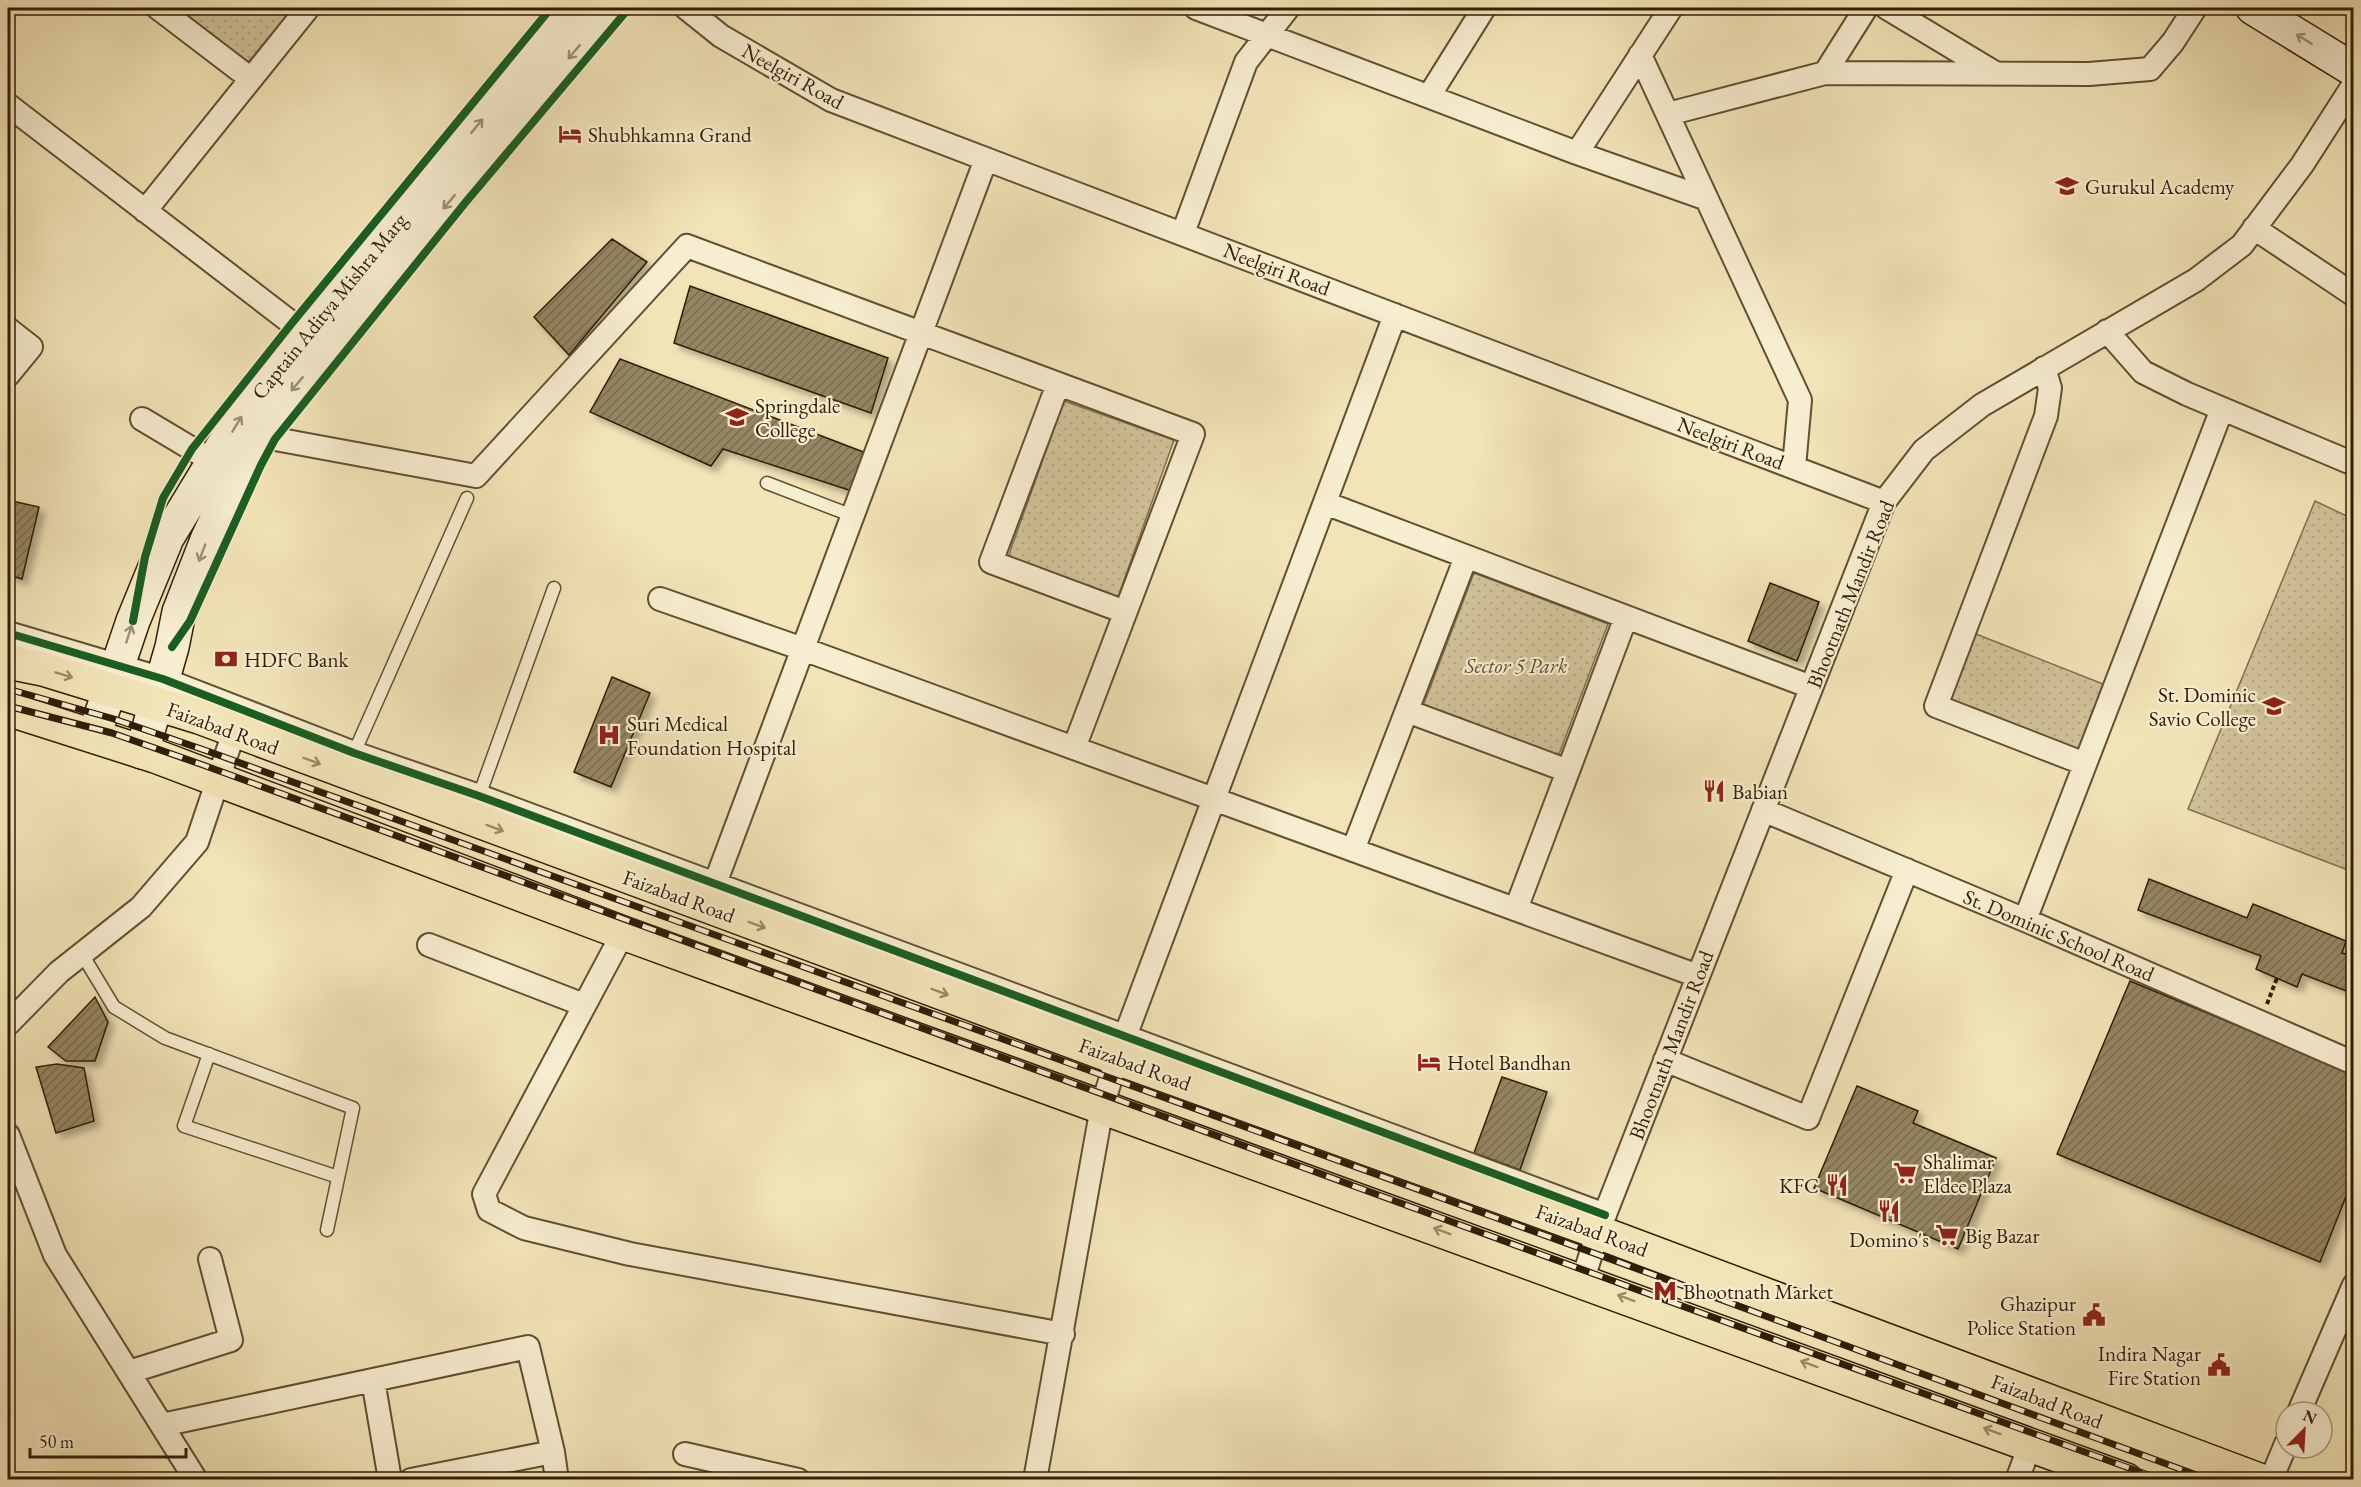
<svg xmlns="http://www.w3.org/2000/svg" width="2361" height="1487" font-family="'EB Garamond',serif">
  <style>
    .park { fill: url(#park-dots); stroke: #80704f; stroke-width: 1.5 }
    .building { fill: url(#building-hatch); stroke: #301e05; stroke-width: 1.5; filter: url(#shadow) }
    .lines { fill: none; stroke-linecap: round; stroke-linejoin: round }
    .lane-casing { stroke: #605032; stroke-width: 15 }
    .street-casing { stroke: #605032; stroke-width: 26 }
    .secondary-casing { stroke: #301e05; stroke-width: 36 }
    .primary-casing { stroke: #301e05; stroke-width: 36 }
    .path { stroke: #301e05; stroke-width: 4; stroke-dasharray: 4.5 3; stroke-linecap: butt }
    .lane { stroke: #f7edd0; stroke-width: 12 }
    .street { stroke: #f7edd0; stroke-width: 22 }
    .secondary { stroke: #f7edd0; stroke-width: 33 }
    .primary { stroke: #f2e4b7; stroke-width: 33 }
    .rail-casing { stroke: #301e05; stroke-width: 7 }
    .rail { stroke: #f7edd0; stroke-width: 4.5; stroke-dasharray: 14; stroke-linecap: butt }
    .cycleway-casing { stroke: #f7edd0; stroke-width: 11 }
    .cycleway { stroke: #1b5e20; stroke-width: 8 }
    .oneway { stroke: #9d9075 }
    .oneway2 { stroke: #9b8b67 }
    .labels { text-anchor: middle; dominant-baseline: central; stroke-width: 4.5; stroke-linejoin: round; paint-order: stroke }
    .street-label { font-size: 21px; fill: #301e05; stroke: #f7edd0 }
    .poi-label { font-size: 21px; fill: #301e05; stroke: #f7edd0; text-anchor: start }
    .park-label { font-size: 21px; font-style: italic; fill: #604f31; stroke: #f7edd0 }
  </style>
  <defs>
    <pattern id="park-dots" width="8" height="8" patternUnits="userSpaceOnUse" patternTransform="scale(1.5)"><rect width="8" height="8" fill="#d1c299"/><path d="M2 2h.1M6 6h.1" fill="none" stroke="#b4a682" stroke-width="1.8" stroke-linecap="round"/></pattern>
    <pattern id="building-hatch" width="6" height="6" patternUnits="userSpaceOnUse" patternTransform="scale(1.5)"><rect width="6" height="6" fill="#958562"/><path d="M-1 1l2-2M0 6l6-6M5 7l2-2" fill="none" stroke="#7a6c4f"/></pattern>
    <filter id="shadow"><feDropShadow dx="5.5" dy="5.5" stdDeviation="3" flood-color="#0004"/></filter>
  </defs>
  <rect width="100%" height="100%" fill="#f2e4b7"/>
  <filter id="stains"><feTurbulence type="fractalNoise" baseFrequency=".00333" numOctaves="4"/><feColorMatrix values="0 0 0 0 .2 0 0 0 0 .09 0 0 0 0 .02 0 0 0 .5 -.17"/></filter>
  <radialGradient id="worn" r=".72"><stop offset=".6" stop-color="#630" stop-opacity="0"/><stop offset="1" stop-color="#630" stop-opacity=".3"/></radialGradient>
  <!-- park -->
  <path class="park" d="M179,8h114l-46,56z
    M1064,401l110,39 -56,157 -110,-40z
    M2315,501l38,18v353l-165,-63z
    M1474,573l134,51 -50,133 -135,-51z
    M1971,632l137,54 -29,69 -136,-52z"/>
  <!-- building -->
  <path class="building" d="M612,239l35,23 -78,93 -35,-38z
    M690,286l198,72 -17,55 -197,-70z
    M620,359l246,94 -14,38 -129,-42 -12,17 -121,-54z
    M12,501l27,6 -17,72 -14,-4v-53z
    M1770,583l49,19 -22,59 -49,-20z
    M612,677l38,16 -39,94 -37,-15z
    M2149,879l98,39 6,-14 93,37 -4,12 12,4v37l-52,-20 -5,13 -41,-18 5,-13 -123,-46z
    M2130,981l224,93v102l-34,86 -263,-108z
    M95,997l13,25 -13,39h-29l-18,-14z
    M57,1064l27,4 10,53 -38,12 -20,-66z
    M1502,1077l45,15 -27,78 -46,-17z
    M1857,1086l61,25 -5,12 83,35 -38,91 -144,-61z"/>
  <g class="lines">
    <!-- lane casing -->
    <g class="lane-casing">
      <path id="lane" d="M767,483l86,33
        M354,753l113,-255
        M479,796l75,-208
        M82,954l32,53 51,31 188,70 -26,122
        M209,1054l-25,72 154,51"/>
    </g>
    <!-- street casing -->
    <g class="street-casing">
      <path id="street" d="M158,8l93,71
        M686,8l35,28 110,64 1053,402
        M1196,8l381,145 130,46
        M1887,8l108,65
        M1640,55l160,345 -6,67
        M1825,73l41,-65
        M1429,96l55,-88
        M8,105l307,236
        M1668,114l157,-41 264,1 61,-5 23,-27 22,-34
        M1577,153l94,-145
        M145,211l163,-203
        M2254,228l100,67
        M1183,233l63,-171 42,-54
        M8,329l23,18 -23,28
        M2107,331l36,41 44,22 167,70
        M2044,368l6,20 -4,28 -110,290 149,58
        M1058,384l-67,178 134,50
        M142,419l72,43
        M259,436l217,40 211,-230 506,188 -119,314
        M1325,503l486,184
        M660,599l143,50 895,327
        M8,633l155,46 191,74 125,43 1126,419
        M1407,711l161,60
        M1763,810l262,110 329,143
        M1353,850l113,-293
        M710,897l276,-738
        M1516,909l110,-292
        M2025,920l197,-511
        M623,933l-139,261 5,16 35,18 106,26 433,80
        M429,945l155,60
        M8,1024l51,-52 82,-65 56,-65 37,-110
        M1665,1060l143,58 99,-248
        M8,1135l47,120 141,225
        M1582,1282l16,-50 286,-730 40,-52 58,-45 214,-125 46,-35 60,-80 52,-81
        M129,1372l102,-32 -21,-81
        M373,1380l17,100
        M2299,1412l55,-127
        M162,1425l366,-78 25,105 4,28
        M685,1454l113,26
        M411,1480l142,-28
        M1035,1480l67,-373 15,-49 278,-743
        M2017,1480l13,-35
        M2271,1480l15,-36"/>
    </g>
    <!-- secondary casing -->
    <g class="secondary-casing">
      <path id="secondary" d="M2253,8l101,62
        M94,736l39,-115 34,-83 91,-150 318,-380
        M142,752l30,-105 7,-35 28,-72 40,-86 32,-48 332,-398"/>
    </g>
    <!-- primary casing -->
    <g class="primary-casing">
      <path id="primary" d="M8,662l35,7 156,48 918,341 481,174 661,248
        M8,709l147,47 468,177 1503,547"/>
    </g>
    <!-- path -->
    <path class="path" d="M2267,1004l10,-26"/>
    <!-- lane -->
    <use href="#lane" class="lane"/>
    <!-- street -->
    <use href="#street" class="street"/>
    <!-- secondary -->
    <use href="#secondary" class="secondary"/>
    <!-- primary -->
    <use href="#primary" class="primary"/>
    <!-- rail casing -->
    <g class="rail-casing">
      <path id="rail" d="M8,689l106,30 96,33 1447,524 553,204
        M8,706l104,27 91,32 1446,529 513,186"/>
    </g>
    <!-- rail -->
    <use href="#rail" class="rail"/>
    <!-- cycleway casing -->
    <g class="cycleway-casing">
      <path id="cycleway" d="M133,621l12,-64 18,-59 29,-49 100,-126 259,-315
        M8,633l155,46 191,74 125,43 1126,419
        M172,647l18,-26 71,-156 14,-26 190,-236 164,-195"/>
    </g>
    <!-- cycleway -->
    <use href="#cycleway" class="cycleway"/>
  </g>
  <!-- one-way arrows -->
  <defs><path id="oneway-shaft" d="M-6 0H5M1.5-3L5.5 0L1.5 3" fill="none" stroke-width="1.6" stroke-linecap="round" stroke-linejoin="round" transform="scale(1.5)"/></defs>
  <g class="oneway">
    <use href="#oneway-shaft" transform="translate(2304 39) rotate(-148)"/>
    <use href="#oneway-shaft" transform="translate(574 52) rotate(130)"/>
    <use href="#oneway-shaft" transform="translate(477 126) rotate(-50)"/>
    <use href="#oneway-shaft" transform="translate(449 202) rotate(130)"/>
    <use href="#oneway-shaft" transform="translate(297 384) rotate(130)"/>
    <use href="#oneway-shaft" transform="translate(237 424) rotate(-59)"/>
    <use href="#oneway-shaft" transform="translate(202 553) rotate(111)"/>
    <use href="#oneway-shaft" transform="translate(129 634) rotate(-72)"/>
  </g>
  <g class="oneway2">
    <use href="#oneway-shaft" transform="translate(64 675) rotate(17)"/>
    <use href="#oneway-shaft" transform="translate(312 761) rotate(20)"/>
    <use href="#oneway-shaft" transform="translate(495 828) rotate(20)"/>
    <use href="#oneway-shaft" transform="translate(757 925) rotate(20)"/>
    <use href="#oneway-shaft" transform="translate(940 992) rotate(20)"/>
    <use href="#oneway-shaft" transform="translate(1442 1231) rotate(-160)"/>
    <use href="#oneway-shaft" transform="translate(1626 1298) rotate(-160)"/>
    <use href="#oneway-shaft" transform="translate(1809 1364) rotate(-160)"/>
    <use href="#oneway-shaft" transform="translate(1992 1431) rotate(-160)"/>
  </g>
  <!-- icons -->
  <defs>
    <g id="hotel-bare" transform="scale(1.8)"><path d="M-6-4.5h1.5V1H6V5H4.5V3h-9V5H-6ZM-4 0a1.8 1.8 0 1 1 3.6 0ZM.5 0V-2.5h3Q6-2.5 6 0Z" fill="#8f2418" stroke="#f7edd0" stroke-width="2.5" paint-order="stroke"/></g>
    <g id="school-bare" transform="scale(1.8)"><path d="M0-5L7-2L0 1L-7-2ZM-4 1L0 2.5L4 1V4Q0 6-4 4Z" fill="#8f2418" stroke="#f7edd0" stroke-width="2.5" paint-order="stroke"/></g>
    <g id="bank-bare" transform="scale(1.8)"><path d="M-6-4H6V4H-6ZM0-2.3a2.3 2.3 0 1 0 0 4.6a2.3 2.3 0 1 0 0-4.6Z" fill="#8f2418" stroke="#f7edd0" stroke-width="2.5" paint-order="stroke"/></g>
    <g id="hospital-bare" transform="scale(1.8)"><path d="M-5-5h3v3.5h4V-5h3V5h-3V1.5h-4V5h-3Z" fill="#8f2418" stroke="#f7edd0" stroke-width="2.5" paint-order="stroke"/></g>
    <g id="restaurant-bare" transform="scale(1.8)"><path d="M-5-6h1v4h1v-4h1v4h1v-4h1v5L-1.5 .5V6h-2V.5L-5-1ZM5-6V6H3V1.5H1.5Q1.5-4 5-6Z" fill="#8f2418" stroke="#f7edd0" stroke-width="2.5" paint-order="stroke"/></g>
    <g id="supermarket-bare" transform="scale(1.8)"><path d="M-6-5.5h2.5l.6 2H6L4.5 2H-2.5L-4.4-4H-6ZM-1.5 3.2a1.3 1.3 0 1 0 .1 0ZM3 3.2a1.3 1.3 0 1 0 .1 0Z" fill="#8f2418" stroke="#f7edd0" stroke-width="2.5" paint-order="stroke"/></g>
    <g id="metro-bare" transform="scale(1.8)"><path d="M-5.5 5V-5H-3L0 0L3-5H5.5V5H3V-.5L0 4L-3-.5V5Z" fill="#8f2418" stroke="#f7edd0" stroke-width="2.5" paint-order="stroke"/></g>
    <g id="civic-bare" transform="scale(1.8)"><path d="M-.6-6.5H3V-4.5H.6V-3L4-1V1h2V6H-6V1h2V-1L-.6-3ZM-1.2 2.5V6h2.4V2.5Z" fill="#8f2418" stroke="#f7edd0" stroke-width="2.5" paint-order="stroke"/></g>
  </defs>
  <g fill-rule="evenodd">
    <use href="#hotel-bare" x="570" y="134"/>
    <use href="#school-bare" x="2067" y="186"/>
    <use href="#school-bare" x="737" y="417"/>
    <use href="#bank-bare" x="226" y="659"/>
    <use href="#school-bare" x="2274" y="706"/>
    <use href="#hospital-bare" x="609" y="735"/>
    <use href="#restaurant-bare" x="1714" y="791"/>
    <use href="#hotel-bare" x="1429" y="1062"/>
    <use href="#supermarket-bare" x="1905" y="1173"/>
    <use href="#restaurant-bare" x="1837" y="1185"/>
    <use href="#restaurant-bare" x="1889" y="1211"/>
    <use href="#supermarket-bare" x="1947" y="1235"/>
    <use href="#metro-bare" x="1665" y="1291"/>
    <use href="#civic-bare" x="2094" y="1315"/>
    <use href="#civic-bare" x="2219" y="1365"/>
  </g>
  <g class="labels">
    <!-- street labels -->
    <g class="street-label">
      <text transform="translate(793 76) rotate(29)">Neelgiri Road</text>
      <text transform="translate(1277 269) rotate(21)">Neelgiri Road</text>
      <text transform="translate(329 306) rotate(-51)">Captain Aditya Mishra Marg</text>
      <text transform="translate(1731 443) rotate(21)">Neelgiri Road</text>
      <text transform="translate(1850 594) rotate(-68)">Bhootnath Mandir Road</text>
      <text transform="translate(223 728) rotate(20)">Faizabad Road</text>
      <text transform="translate(679 896) rotate(20)">Faizabad Road</text>
      <text transform="translate(2059 935) rotate(23)">St. Dominic School Road</text>
      <text transform="translate(1671 1045) rotate(-69)">Bhootnath Mandir Road</text>
      <text transform="translate(1135 1064) rotate(20)">Faizabad Road</text>
      <text transform="translate(1592 1230) rotate(20)">Faizabad Road</text>
      <text transform="translate(2047 1401) rotate(21)">Faizabad Road</text>
    </g>
    <!-- poi labels -->
    <g class="poi-label">
      <text x="588" y="134">Shubhkamna Grand</text>
      <text x="2085" y="186">Gurukul Academy</text>
      <text x="755" y="405">Springdale<tspan x="755" dy="24">College</tspan></text>
      <text x="244" y="659">HDFC Bank</text>
      <text x="2256" y="694" text-anchor="end">St. Dominic<tspan x="2256" dy="24">Savio College</tspan></text>
      <text x="627" y="723">Suri Medical<tspan x="627" dy="24">Foundation Hospital</tspan></text>
      <text x="1732" y="791">Babian</text>
      <text x="1447" y="1062">Hotel Bandhan</text>
      <text x="1923" y="1161">Shalimar<tspan x="1923" dy="24">Eldee Plaza</tspan></text>
      <text x="1819" y="1185" text-anchor="end">KFC</text>
      <text x="1965" y="1235">Big Bazar</text>
      <text x="1889" y="1239" text-anchor="middle">Domino's</text>
      <text x="1683" y="1291">Bhootnath Market</text>
      <text x="2076" y="1303" text-anchor="end">Ghazipur<tspan x="2076" dy="24">Police Station</tspan></text>
      <text x="2201" y="1353" text-anchor="end">Indira Nagar<tspan x="2201" dy="24">Fire Station</tspan></text>
    </g>
    <!-- park labels -->
    <g class="park-label">
      <text x="1516" y="665">Sector 5 Park</text>
    </g>
  </g>
  <!-- margin -->
  <rect width="2361" height="1487" fill="none" stroke="#f2e4b7" stroke-width="30"/>
  <rect x="9" y="9" width="2343" height="1469" fill="none" stroke="#301e05" stroke-width="3"/>
  <rect x="15" y="15" width="2331" height="1457" fill="none" stroke="#301e05" stroke-width="1.5"/>
  <!-- north arrow -->
  <g transform="translate(2304 1430) rotate(24)"><circle r="28" fill="#f7edd0" stroke="#a79a7f" stroke-width="1.5"/>
  <path d="M0-4.5L10 22L0 15L-10 22Z" fill="#8f2418"/>
  <text y="-9" font-size="16" font-weight="bold" text-anchor="middle" fill="#301e05">N</text>
  </g>
  <!-- scale -->
  <path d="M30 1448v9h156v-9" fill="none" stroke="#301e05" stroke-width="3"/>
  <text x="39" y="1448" font-size="18" fill="#301e05" stroke="#f7edd0" stroke-width="4.5" paint-order="stroke">50 m</text>
  <rect width="100%" height="100%" filter="url(#stains)"/>
  <rect width="100%" height="100%" fill="url(#worn)"/>
</svg>
